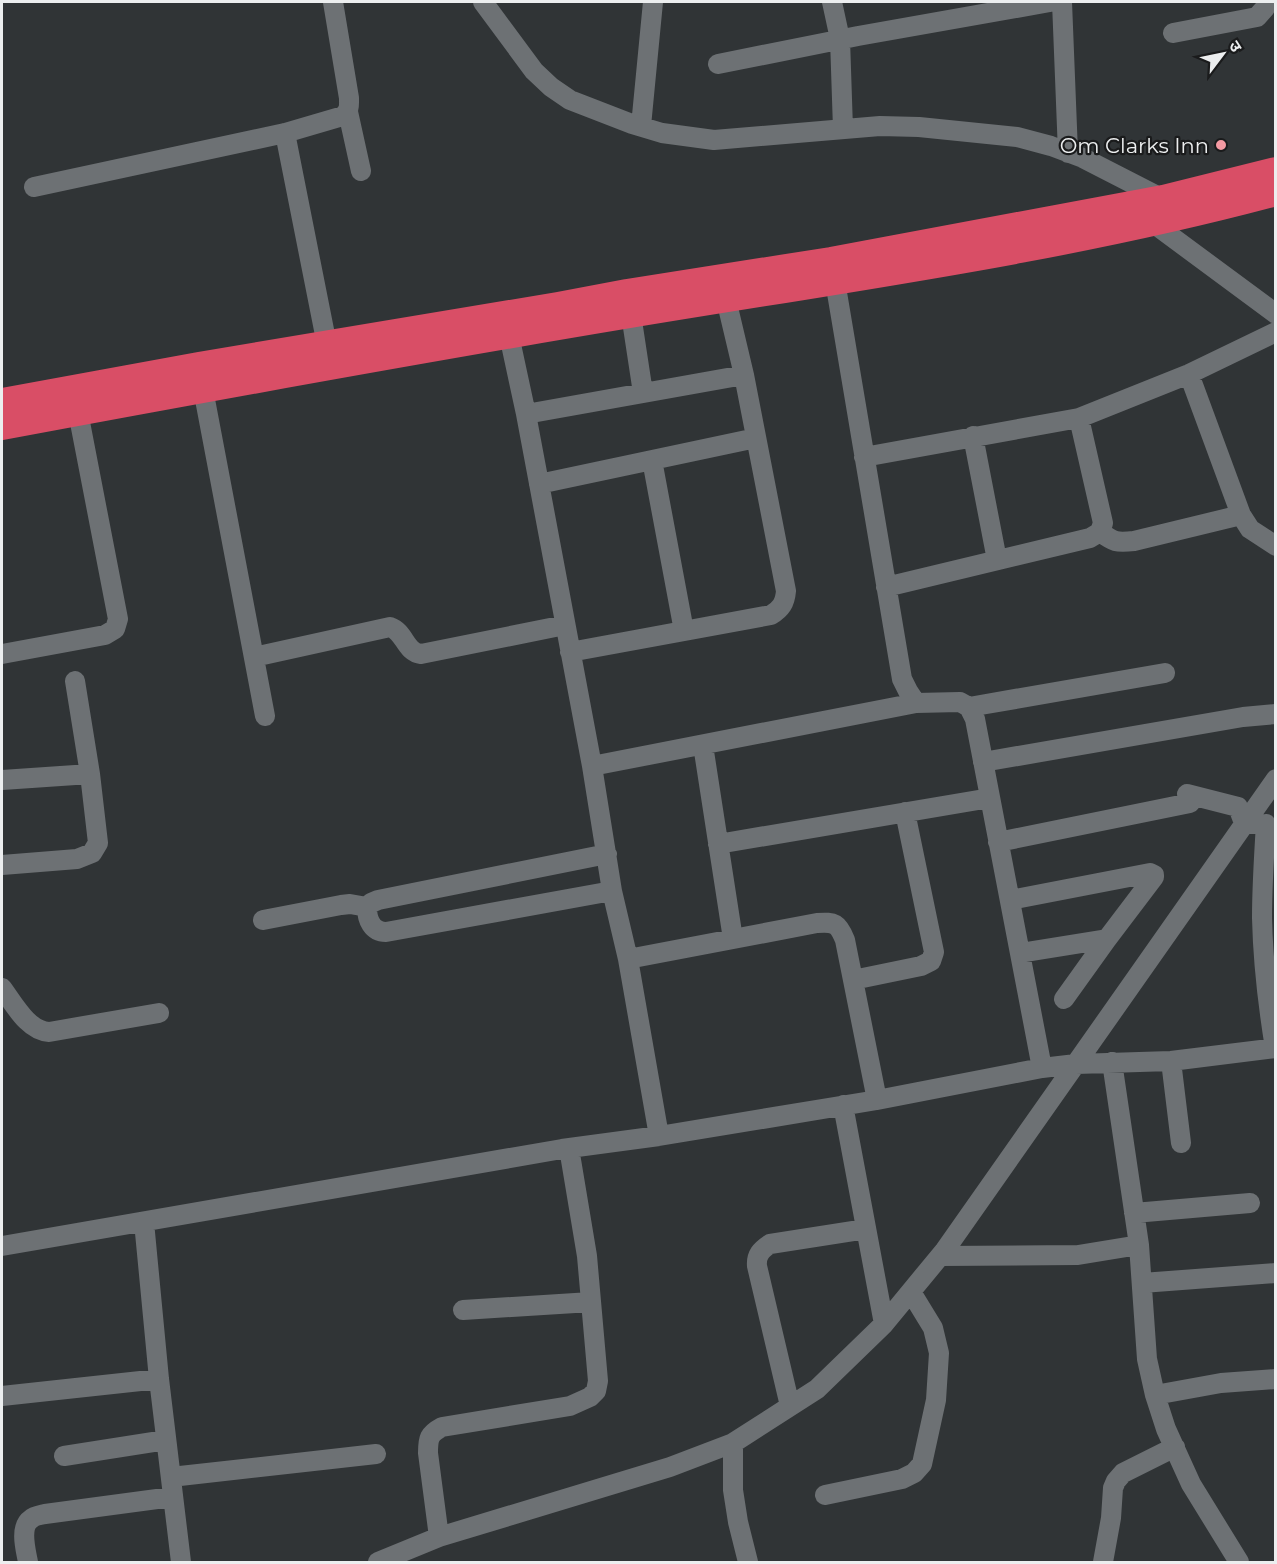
<svg xmlns="http://www.w3.org/2000/svg" width="1277" height="1564" font-family="Montserrat,'Noto Sans Devanagari',sans-serif">
  <style>
    .lines { fill: none; stroke-linecap: round; stroke-linejoin: round }
    .minor { stroke: #6d7174; stroke-width: 20 }
    .highway { stroke: #d94e66; stroke-width: 28 }
    .poi-dot { fill: #f49aa3; stroke: #1a1b1c; stroke-width: 2 }
    .labels { text-anchor: middle; dominant-baseline: central; stroke-width: 4.5; stroke-linejoin: round; paint-order: stroke }
    .poi-label { font-size: 21px; fill: #eceeef; stroke: #1a1b1c; text-anchor: end }
  </style>
  <rect width="100%" height="100%" fill="#303436"/>
  <g class="lines">
    <!-- minor -->
    <path class="minor" d="M483,2l51,69 17,16 19,13 62,24 30,9 52,7 166,-14 39,1 98,10 34,9 32,12 80,41
      M832,2l8,37 3,90
      M1062,2l6,151
      M1173,33l84,-16 8,-9 2,-6
      M718,64l140,-28 192,-34
      M348,112l13,59
      M641,126l12,-124
      M285,133l42,212
      M34,187l251,-54 58,-17c7,-6 6,-10 6,-18l-16,-96
      M1153,223l123,91
      M835,281l67,398 6,12 8,12 44,-1 9,5 6,12 67,349
      M631,314l12,79
      M509,335l17,79 66,352 20,125 16,68 31,177
      M1189,374l52,141 9,14 26,17
      M203,389l62,327
      M526,414l218,-39
      M973,436l24,124
      M864,457l215,-39 110,-44 87,-42
      M652,460l32,171
      M539,484l217,-46
      M1100,532c14,10 16,11 34,9l107,-26
      M886,587l204,-49 10,-6 3,-9 -24,-105
      M570,652l201,-37c10,-6 14,-12 15,-24l-42,-216 -18,-76
      M2,654l103,-19 10,-6 3,-10 -40,-207
      M254,657l136,-30c15,5 15,25 31,27l144,-29
      M969,707l196,-34
      M703,745l30,194
      M983,762l260,-45 33,-3
      M592,766l324,-63
      M2,780l88,-6
      M1187,794l51,13 6,16 11,1
      M1266,824c-2,31 -4,63 -4,94 1,43 6,87 13,130
      M998,842l192,-39
      M718,844l272,-46
      M607,854l-229,46 -7,3 -4,4c0,13 5,25 19,25l226,-41
      M2,865l75,-6 15,-6 6,-10 -8,-69 -15,-93
      M1010,900l140,-27 4,2v2l-47,62 -43,60
      M263,920l78,-15 9,-1 17,3
      M1020,953l87,-14
      M628,959l189,-36c18,-1 21,0 28,17l32,160
      M853,980l68,-14 10,-5 3,-9 -29,-140
      M2,988c12,16 26,43 47,44l110,-19
      M1171,1061l10,82
      M1112,1062l27,183 8,114 8,36 11,34 25,55 48,78
      M843,1105l41,219
      M1134,1213l116,-10
      M144,1222l15,157 22,183
      M2,1246l560,-97 97,-13 218,-36 165,-32 34,-4 95,-3 105,-13
      M940,1256l138,-1 61,-10
      M1142,1283l134,-10
      M463,1310l128,-8
      M1155,1395l66,-12 55,-4
      M2,1396l157,-17
      M790,1406l-33,-140c-1,-11 4,-16 13,-22l96,-15
      M733,1443v47l5,32 10,40
      M64,1456l102,-16
      M171,1477l205,-23
      M825,1495l77,-16 12,-6 8,-9 14,-64 3,-47 -6,-25 -22,-36
      M439,1537l-11,-84c0,-15 1,-19 14,-26l128,-21 20,-9 6,-6 2,-10 -11,-125 -18,-108
      M28,1562c-2,-11 -9,-35 3,-43 3,-3 10,-4 14,-5l127,-17
      M378,1562l61,-25 231,-70 63,-24 84,-54 67,-65 61,-74 331,-471
      M1103,1562l8,-44 2,-30 3,-7 7,-8 52,-26"/>
    <!-- highway -->
    <path class="highway" d="M2,402l197,-36 359,-60 69,-13 204,-32 332,-62 113,-28
      M2,426c209,-39 418,-77 628,-112 216,-36 434,-65 646,-122"/>
  </g>
  <!-- markers -->
  <circle class="poi-dot" cx="1221" cy="145" r="6"/>
  <g class="labels">
    <!-- poi labels -->
    <g class="poi-label">
      <text x="1209" y="145">Om Clarks Inn</text>
    </g>
  </g>
  <!-- border -->
  <rect width="1277" height="1564" fill="none" stroke="#eceeef" stroke-width="6"/>
  <!-- north arrow -->
  <g transform="translate(1223 54) rotate(58)" stroke="#1a1b1c" stroke-width="4.5" paint-order="stroke">
  <path d="M0-4.5L10 22L0 15L-10 22Z" fill="#eceeef"/>
  <text y="-9" font-size="16" font-weight="bold" text-anchor="middle" fill="#eceeef">उ</text>
  </g>
</svg>
